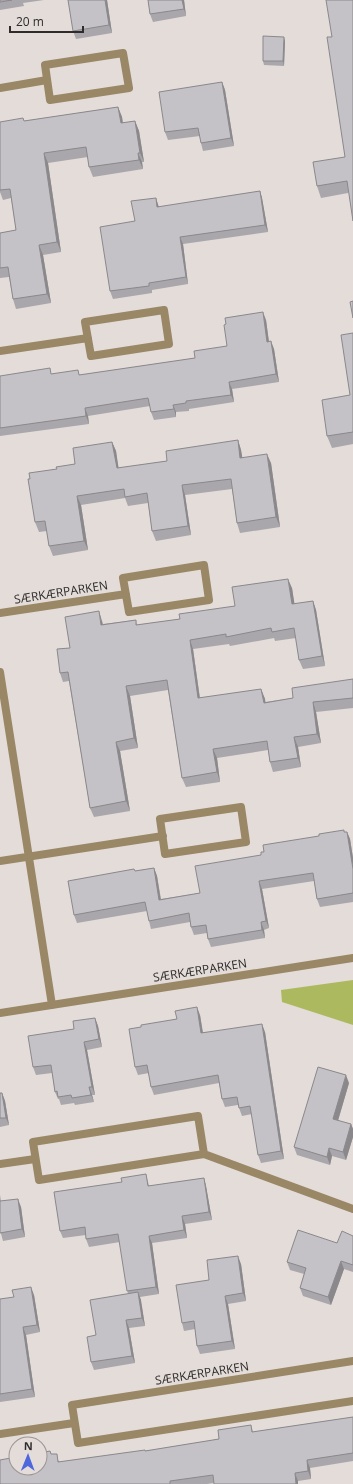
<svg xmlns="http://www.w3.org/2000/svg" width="353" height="1484" font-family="'Open Sans',sans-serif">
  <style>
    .forest { fill: #adb95f }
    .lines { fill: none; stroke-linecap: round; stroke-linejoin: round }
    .minor { stroke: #998765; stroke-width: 8 }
    .wall { fill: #a9a7ab }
    .shaded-wall { fill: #8a888b }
    .building { fill: #c5c2c7; stroke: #8a888b }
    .labels { text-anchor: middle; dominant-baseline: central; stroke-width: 3.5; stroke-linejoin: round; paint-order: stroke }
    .street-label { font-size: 12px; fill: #2e2b2a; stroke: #e3dcd9 }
  </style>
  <rect width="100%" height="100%" fill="#e3dcd9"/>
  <!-- forest -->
  <path class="forest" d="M353,980v45l-71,-23 -1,-12z"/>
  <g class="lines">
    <!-- minor -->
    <path class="minor" d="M123,53l6,35 -79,12 -5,-35z
      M0,88l47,-8
      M164,310l5,34 -78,12 -6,-34z
      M0,351l88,-13
      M204,565l5,35 -80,12 -6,-34z
      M0,613l126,-19
      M0,672l52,333
      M241,807l5,35 -81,12 -5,-35z
      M0,861l163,-25
      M0,1013l353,-55
      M198,1116l6,38 -165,26 -6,-38z
      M204,1154l149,55
      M0,1164l35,-5
      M353,1361l-281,44 6,38 275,-42
      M0,1434l74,-11"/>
  </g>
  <!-- wall -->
  <path class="wall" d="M0,0h44l-21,3 1,3 -24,4z
    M107,0l5,33 -36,6 -3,-8z
    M148,0h36l2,16 -33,6 -3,-8z
    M353,0l-5,193 -27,5 -4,-12 28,-29 -13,-120z
    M285,41l-1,25 -20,-1 -1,-4z
    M222,82l3,8 9,56 -31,5 -2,-8 -1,-7 -32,4 -3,-8z
    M118,107l4,10 1,6 12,-2 4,10 5,31h-2l1,7 -50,8 -4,-10 -1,-10 -40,6 13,89 -18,3 8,48 -35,6 -3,-10 -4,-22 -9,1v-45l16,-3 -5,-32 -8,2 -3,-8v-70l24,-1z
    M260,191l2,7 6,34 -85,12 5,40 -36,6v3l-39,6 -3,-8 25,-70 21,-23 3,9z
    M266,320l3,22 5,7 5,33 -47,7 2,13 -45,7v2l-13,1v5l-22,3 -3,-8 -1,-6 -62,10 1,8 -89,12v-60l52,-2 28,1 115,-17 32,-12z
    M353,333v111l-21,4 -5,-12 23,-41z
    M238,440l3,10 1,8 29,5 9,64 -40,6 -3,-10 -5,-34 -47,6 6,40 -35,6 -4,-10 -4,-28 -20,3 -3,-8 -44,7 7,45 -35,6 -4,-10 -2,-15 -8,1 -4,-10 22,-53 18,-5 37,-22 4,9 2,17 49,-7z
    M292,588l2,16 19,-3 3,9 9,56 -22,3 -4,-9 -3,-22 -21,3 -1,-3 -44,8 -1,-2 -36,5 7,49 61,-9 4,10v3l28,-4 60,-19v29l-37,4 5,31 -23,4 3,20 -28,5 -3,-10 -2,-12 -51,8 3,24 -34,5 -4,-9 -14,-88 -38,6 8,52 -18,3 10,60 -36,6 -4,-9 -21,-127 -6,1 -3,-9 10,-25 32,-27 1,3 33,-4 1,5 43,-6 55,-13z
    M345,832h2l3,7 3,19v44l-33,5 -3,-8 -3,-18 -52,8 7,39 -5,2 1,8 -54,9 -3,-8 -1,-6 -13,2 -3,-8 -1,-5 -39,7 -2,-8 -2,-10 -70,12 -3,-8 61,-44 19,-3 3,8 4,23 39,-6 61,-38z
    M200,1015l3,17h62l19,127 -23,4 -3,-8 -6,-41 -10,2 -4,-11 -13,2 -3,-8 -3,-16 -65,12 -3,-8 -2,-14 -11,2 -3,-8 6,-40 36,-8z
    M95,1018l3,8 4,21 -15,3 8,45h-3l2,7 -19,3 -1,-2 -13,2 -2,-6h-1l-3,-7 -3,-19 -16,2 -3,-8 41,-38z
    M349,1083l-11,38 13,3 2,5v8l-7,23 -14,-4 -2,9 -33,-10 -3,-8z
    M0,1093h2l3,8 4,24 -9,2z
    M146,1174l3,12 55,-8 2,8 6,34 -27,4 2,14 -35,5 7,51 -19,3 5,29 -16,2 6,35 -41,7 -3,-8 5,-27 32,-41 -8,-52 -31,5 -3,-8v-4l-23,3 -3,-7 62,-49z
    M0,1195l1,6 20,6 4,30 -22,4 -3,-11z
    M353,1236v36l-9,-3 -13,36 -28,-9 -3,-8 4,-14 -14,-4 -3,-8 50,-19z
    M241,1264l5,37 -18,3 7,45 -35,5 -3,-8 -2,-17 -11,2 -2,-8 27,-43z
    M34,1295l6,37 -14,3 9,62 -35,5v-103z
    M353,1417v44l-43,7 1,11 -13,2v3h-84v-1l-7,1h-207l50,-33 1,3 9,8 85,-11 74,-12 32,-14 2,7z"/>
  <!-- shaded-wall -->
  <path class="shaded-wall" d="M105,0h2l5,33 -3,-8z
    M182,0h2l2,16 -2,-7z
    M284,37l1,4 -1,25 -1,-5z
    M222,82l3,8 9,56 -3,-8z
    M118,107l4,10 2,16 -3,-10z
    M135,121l4,10 5,31 -4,-9z
    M44,153l4,10 13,89 -4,-10z
    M138,153l4,9 1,7 -4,-9z
    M260,191l2,7 6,34 -3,-7z
    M156,198l2,7 2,9 -3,-7z
    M180,237l3,7 5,40 -2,-7z
    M39,245l4,10 8,48 -4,-9z
    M263,312l3,8 4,30 -3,-8z
    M271,341l3,8 5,33 -3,-8z
    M229,382l3,7 2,13 -3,-7z
    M173,405l3,7v5z
    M85,408l3,8 1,8 -3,-8z
    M238,440l3,10 3,17 -4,-9z
    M112,442l4,9 4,26 -3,-9z
    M267,454l4,9 9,64 -4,-10z
    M182,485l3,10 6,40 -3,-9z
    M77,496l4,9 7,45 -4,-9z
    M288,579l4,9 4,25 -4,-9z
    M313,601l3,9 9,56 -3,-10z
    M99,611l3,10 2,13 -3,-9z
    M190,640l3,9 8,58 -3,-9z
    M126,686l4,10 8,52 -4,-10z
    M261,689l4,10 2,13 -3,-9z
    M313,702l3,10 5,31 -4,-9z
    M294,737l4,10 3,20 -3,-9z
    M116,742l4,9 10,60 -4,-10z
    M213,749l4,9 3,24 -3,-10z
    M347,832l3,7 3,19v11z
    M154,868l3,8 5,32 -3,-8z
    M259,881l3,8 7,39 -3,-7z
    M261,922l3,8 1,8 -3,-8z
    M197,1007l3,8 4,26 -3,-8z
    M95,1018l3,8 4,21 -3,-8z
    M262,1024l3,8 19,127 -3,-8z
    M84,1042l3,8 8,45 -3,-8z
    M346,1075l3,8 -13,44 -3,-8z
    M89,1087l3,8 2,7 -3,-7z
    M2,1093l3,8 4,24 -3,-7z
    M351,1124l2,5v8l-7,23 -3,-8z
    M329,1148l3,8 -2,9 -3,-8z
    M204,1178l2,8 6,34 -3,-8z
    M18,1199l3,8 4,30 -3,-8z
    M182,1216l3,8 2,14 -3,-8z
    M149,1236l3,7 7,51 -3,-7z
    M238,1256l3,8 5,37 -3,-8z
    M341,1261l3,8 -13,36 -3,-8z
    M31,1287l3,8 6,37 -3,-7z
    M138,1292l3,8 4,26 -3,-8z
    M225,1296l3,8 7,45 -3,-8z
    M126,1320l3,8 6,35 -3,-7z
    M23,1327l3,8 9,62 -3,-8z
    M307,1460l3,8 1,11 -3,-8z
    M295,1473l3,8v3h-2z"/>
  <!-- building -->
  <path class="building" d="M0,0h12l-12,2z
    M68,0h37l4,25 -36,6z
    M148,0h34l2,9 -34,5z
    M326,0h27v221l-6,-40 -30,5 -4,-24 32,-5 -18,-120h5z
    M263,36l21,1 -1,24h-20z
    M222,82l9,56 -30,5 -3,-15 -33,4 -6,-40z
    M118,107l3,16 14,-2 5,32h-2l1,7 -50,7 -3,-20 -42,6 13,89 -18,3 8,49 -34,5 -5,-32 -8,1v-35l16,-3 -6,-41 -10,1v-68l23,-4 1,3z
    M260,191l5,34 -85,12 6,40 -37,6v3l-39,5 -10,-64 35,-6 -4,-20 25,-3 1,9z
    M353,301v17l-3,-16z
    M263,312l4,30 4,-1 5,33 -47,8 2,13 -45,6v2l-13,2 1,4 -23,3 -3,-14 -63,10 1,8 -86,12v-52l50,-8 1,6 27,-4 1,5 116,-17 -1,-7 33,-5 -3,-21 2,-1 -1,-6z
    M353,333v99l-26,4 -5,-36 28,-5 -9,-60z
    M238,440l2,18 27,-4 9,63 -39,6 -6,-44 -49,6 6,41 -36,5 -5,-38 -22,4 -1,-8 -47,7 7,45 -35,5 -4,-25 -10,1 -7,-43h2l-1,-6 28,-4 -1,-2 19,-3 -2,-16 39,-6 5,26 50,-7 -1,-10z
    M288,579l4,25 21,-3 9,55 -23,4 -5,-32 -22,4 -1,-4 -45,9v-3l-36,6 8,58 63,-9 3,14 29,-5 -1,-10 61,-9v19l-40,4 4,32 -23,3 4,21 -28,4 -3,-21 -54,8 4,23 -35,6 -15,-98 -41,6 8,52 -18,4 10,59 -36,7 -22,-136 -8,1 -3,-24 13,-1 -5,-31 34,-6 2,14 35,-5v5l44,-6 -1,-5 56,-8 -3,-19z
    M344,830v2h3l6,37v24l-36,6 -4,-26 -54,8 7,40 -5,1 1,8 -54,9 -2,-14 -15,2 -2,-14 -40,8 -4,-19 -71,13 -6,-34 66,-12 1,2 19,-3 5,32 41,-7 -5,-27 66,-11v-3h3l-1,-7 56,-9v-2z
    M197,1007l4,26 61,-9 19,127 -23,4 -8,-49 -11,2 -2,-11 -15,2 -4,-24 -67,12 -4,-22 -12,2 -6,-38 12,-2v-2l36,-6 -2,-8z
    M95,1018l4,21 -15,3 8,45h-3l2,8 -19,3 -1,-3 -13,2 -1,-6 -2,1 -4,-27 -18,2 -5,-31 46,-7 -1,-8z
    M318,1067l28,8 -13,44 18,5 -8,28 -14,-4 -2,9 -33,-10z
    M0,1093h2l4,25h-6z
    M146,1174l2,12 56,-8 5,34 -27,4 2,14 -35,6 7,51 -29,4 -9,-57 -32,5 -1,-12 -25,4 -6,-39 68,-10 -1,-4z
    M18,1199l4,30 -22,4v-32z
    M298,1230l39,13 5,-12 11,5v29l-12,-4 -13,36 -28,-9 6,-20 -19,-6z
    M238,1256l5,37 -18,3 7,45 -35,5 -3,-25 -12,2 -6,-38 33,-5 -2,-20z
    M31,1287l6,38 -14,2 9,62 -32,5v-95l14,-2 -2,-7z
    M138,1292l4,26 -16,2 6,36 -41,6 -4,-25 9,-2 -6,-35z
    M353,1417v36l-46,7 1,11 -13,2 1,11h-82l-1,-9 -43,6v3h-170v-24l16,-3v11h24v-15l10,-2 1,3h6l1,8 87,-12v1l74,-12 -1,-9 33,-5 1,7z"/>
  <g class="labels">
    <!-- street labels -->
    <g class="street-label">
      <text transform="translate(61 592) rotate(-9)">SÆRKÆRPARKEN</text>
      <text transform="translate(200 970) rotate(-9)">SÆRKÆRPARKEN</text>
      <text transform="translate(202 1373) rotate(-9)">SÆRKÆRPARKEN</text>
    </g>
  </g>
  <!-- north arrow -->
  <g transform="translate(28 1456) rotate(1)"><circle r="19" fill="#e3dcd9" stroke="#9b9593"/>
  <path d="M0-3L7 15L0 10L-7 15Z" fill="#4d67dc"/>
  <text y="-6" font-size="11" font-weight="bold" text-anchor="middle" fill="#2e2b2a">N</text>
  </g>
  <!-- scale -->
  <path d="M10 26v6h73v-6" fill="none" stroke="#2e2b2a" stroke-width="2"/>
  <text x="16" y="26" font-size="12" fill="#2e2b2a" stroke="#e3dcd9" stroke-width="3" paint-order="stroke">20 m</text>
</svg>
